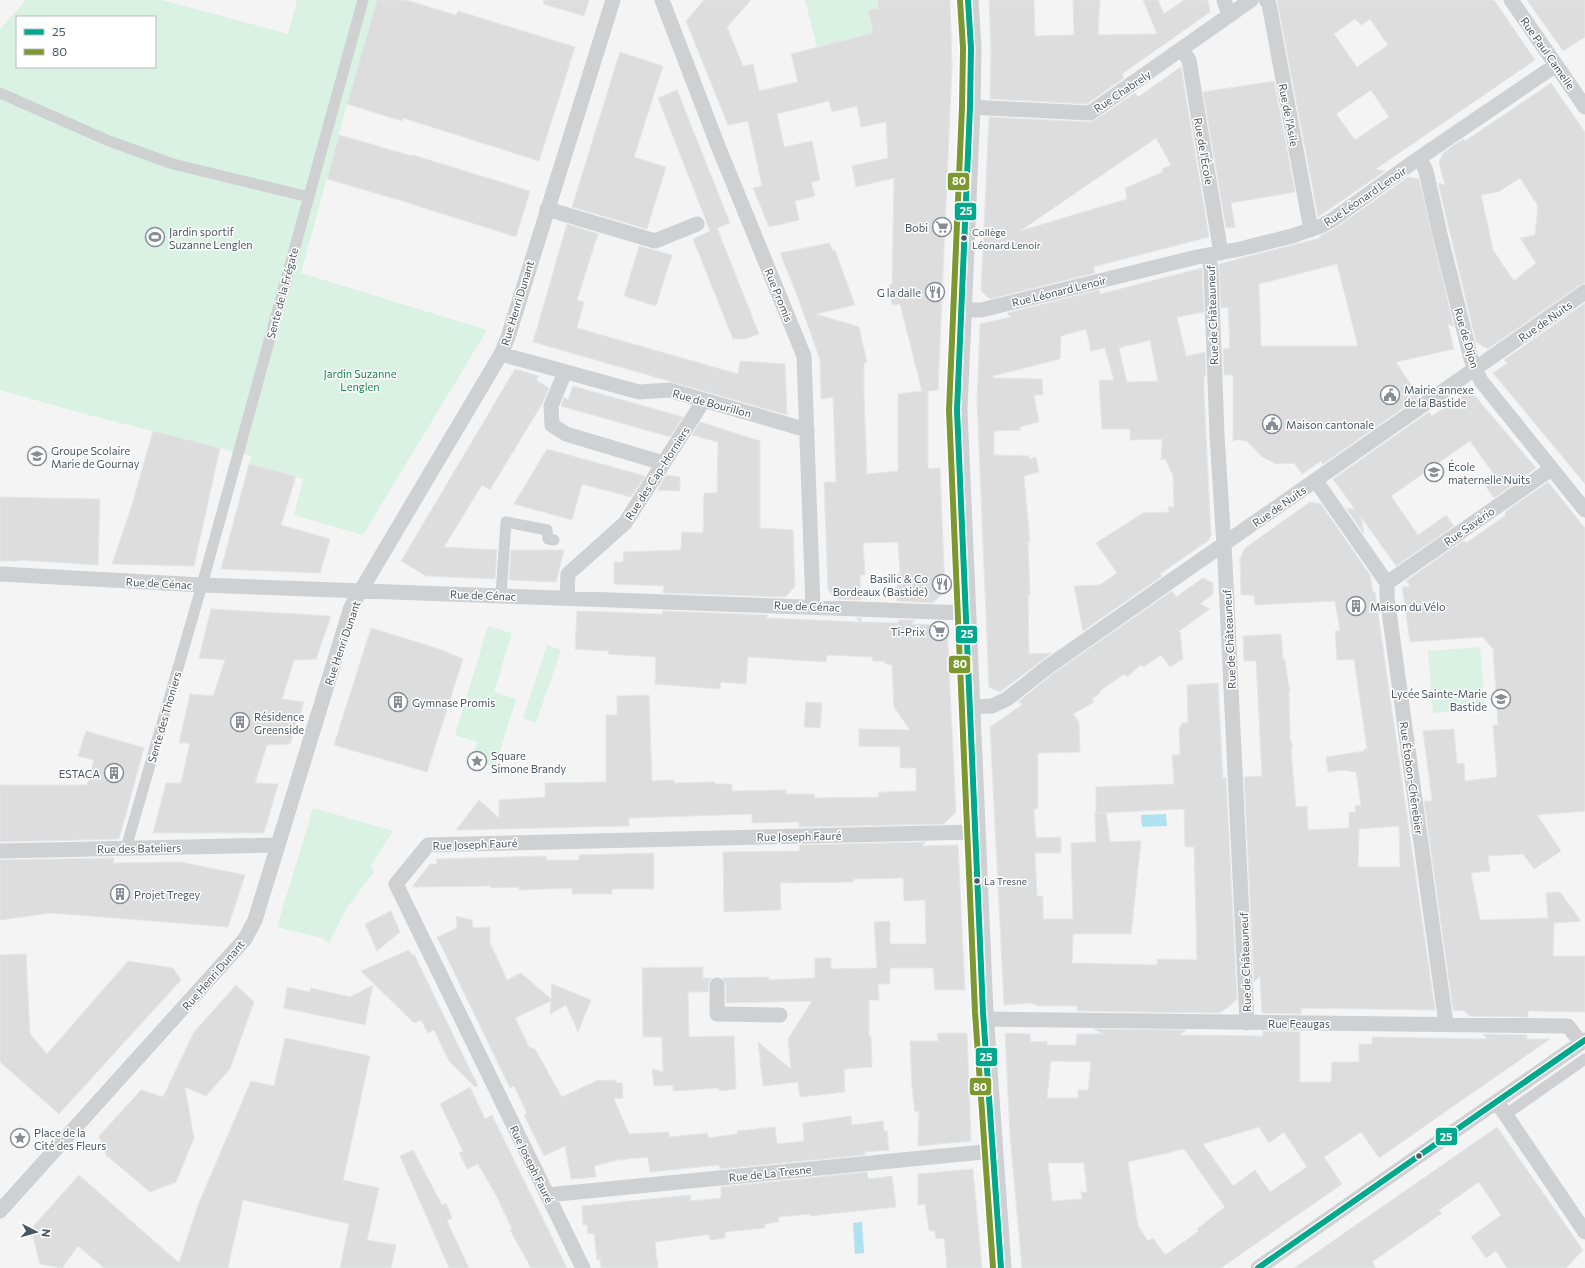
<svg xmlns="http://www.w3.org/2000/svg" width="1585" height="1268" font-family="Commissioner,sans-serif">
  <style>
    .green { fill: #d9f2e3; fill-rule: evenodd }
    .water { fill: #aee2f0 }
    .building { fill: #ddddde; stroke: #e5e6e7; fill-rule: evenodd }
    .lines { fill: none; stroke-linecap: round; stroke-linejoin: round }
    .pedestrian { stroke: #ced0d2; stroke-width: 11 }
    .minor { stroke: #ced0d2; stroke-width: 15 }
    .secondary { stroke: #ced0d4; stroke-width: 21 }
    .bus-1-casing { stroke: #fff; stroke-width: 9 }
    .bus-2-casing { stroke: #fff; stroke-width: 9 }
    .bus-1 { stroke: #00a98b; stroke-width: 6 }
    .bus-2 { stroke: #7c982e; stroke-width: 6 }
    .bus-dot { fill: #4a5661; stroke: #fff; stroke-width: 1.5 }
    .labels { text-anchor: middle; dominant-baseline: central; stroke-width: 3; stroke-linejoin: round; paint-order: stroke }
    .bus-label { font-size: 10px; fill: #4a5661; stroke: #fff; text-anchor: start }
    .street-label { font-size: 11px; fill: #4a5661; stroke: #fff }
    .poi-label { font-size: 11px; fill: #4a5661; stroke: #fff; text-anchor: start }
    .park-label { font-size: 11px; fill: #17864f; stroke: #fff }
    .line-badge { stroke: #fff; stroke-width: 1.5 }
    .badge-label { font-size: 11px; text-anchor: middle; font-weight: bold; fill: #fff }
  </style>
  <rect width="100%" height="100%" fill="#f4f4f4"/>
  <!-- green -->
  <path class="green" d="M26,0h136l126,34 9,-34h80l-30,104 -46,169 186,57 -124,205 -69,-20 9,-36 -54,-15 2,-8 -166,-42 -85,-24v-361zM17,17h138v50h-138z
    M805,0h72l2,9 -11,1 5,23 -56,14z
    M488,626l24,7 -18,59 22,7 -21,68 -23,-7 5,-18 -22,-7z
    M547,645l14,5 -25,73 -13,-5z
    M1480,647l5,62 -52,4 -5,-62z
    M313,808l80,23 -22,34 3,7 -28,37 -17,34 -7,-5 -45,-11z"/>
  <!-- water -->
  <path class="water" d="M1166,814l1,12 -25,1 -1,-12z
    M862,1222l2,31 -9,1 -2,-31z"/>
  <!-- building -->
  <path class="building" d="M377,0h29l50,15 2,-4 117,36 -36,114 -136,-43 -1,3 -55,-17z
    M544,0h45l-5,16 -41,-12z
    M704,0h47l-24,27 16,39 10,-2 6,27 39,-9 -7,-28 82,-21 -5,-23 11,-1 -2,-9h73l2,66 -14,324 -10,1v78l12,-1 5,123 -12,12 -36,-2v-27h3l-2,-32 -35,1 2,32h-5l1,25 -23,-1 -10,-9 -4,-108h12l-3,-85 -12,2 -1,-39 -20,-57 -20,-50 49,-10 4,8 2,-1 20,55 -39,9 43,13 8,36h-3v32l3,79 31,-3v-77l24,-3 -22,-87 -8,1 -3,-20 3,-1 2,-106 -38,9 -4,-21 36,-8 -2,-36 -25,5 -4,-21 -25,6 -3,-11 -52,13 7,33 28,-6 8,39 -9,2 4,14 -20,5 4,19 -30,7 -16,-39 9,-2 -14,-65 -20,4 -42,-104z
    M989,0h45l1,36 39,-1 -1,-35h27l-2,35 59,-1 -14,-34h15l6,14 20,-14h24l2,12 -88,62 2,4 -37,26 -97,-5 1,-47z
    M1277,0h217l41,60 -159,109 9,2 -67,46zM1355,19l6,6 9,-6 18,26 -31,22 -23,-33zM1371,90l18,27 -34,23 -19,-26z
    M1527,0h58v37l-22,14z
    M620,52l43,14 -29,91 32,10 -19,62 -75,-22z
    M1181,67l28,170 -116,30 2,6 -105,26 -9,-8 8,-174 101,5 5,-2 40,-27 3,4zM1156,138l15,27 -9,4 1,3 -38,16 2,11 -107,32z
    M1274,81l21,111 -64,11 4,24 -9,1 -23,-136z
    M1551,83l34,49v151l-5,2 -92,64 -12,-7 -38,-159 7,2 -6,-23 4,-9 20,-14 2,2zM1520,178l18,28 -3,29 -15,3 16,25 -22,18 -21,-31 -12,-55 17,-3z
    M677,90l53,133 -13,5 42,106 -14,5h-12l-40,-100 17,-8 -52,-133z
    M339,135l73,21 1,-1 117,36 -14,46 -117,-37 -72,-21z
    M1408,177l11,2 35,148 -6,-3 6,25 -58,13 23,35 -96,67 -2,-3 -19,13 -8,-11 -18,1 -14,-7 -15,-16h-5l-1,-2 -8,2v-66h-9l-1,-26 7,-1 -2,-41 -7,1 -2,-44 101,-26v-2l17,-9zM1337,264l21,82h-97l-2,-62z
    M567,224l31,10 -21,66 7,2 -7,26 161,46 2,-13 45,3 2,51 -254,-73z
    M639,246l33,9 -16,51 -32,-10z
    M1202,268l2,44 -27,5 9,39 19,-4 1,24h-2v16l7,143 -2,5 -49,34 2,2 -79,55 -9,-45 26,-1 17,-12 -21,-30 47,-30 26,-1 -1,-5h6l-1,-32 -8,-16 -4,1 1,-21 -32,1v-11h-28l-3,-49h15l-9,-32 -14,3 -5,-22 -25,7 -1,23 -67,17v2l49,1 1,16h-9l5,27 -19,5 1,3 -27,1v24l35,1v3l7,-2 3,15 -15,4 6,66h-2l2,53h-2l1,59 23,-1 -52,39 -11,-5 -12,-286 3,-77 31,-7 -4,-4 92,-23 1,4zM1150,340l8,41 -31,1 -8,-34z
    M1585,303v181l-92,-111 15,-10 -4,-3z
    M515,369l24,7 -3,4 13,8 -7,16 -52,86 -8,-5 -38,62 53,3 -2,29 -69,-3 -25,-15z
    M573,386l110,31 -13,20 -109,-31 3,-9 4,3z
    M1470,390l66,78 -42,30 -12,-17 11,-8 -23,-32 -79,55 27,39 28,-20 8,11 -58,40 -35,-49 3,17 -18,-26 9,1 -22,-30 96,-67 3,4z
    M700,422l60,19v87l33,2 2,57 -10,10 -122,-4 1,-7 -50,-2v-22h9l1,-10 57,-2 1,-18 21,1 1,-40h13l1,-51 -26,-7z
    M153,431l67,17 -26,118 -82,-2 20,-59z
    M547,449l98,27 -14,21 -49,-13 -10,36 -58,-16z
    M249,464l47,12 -15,49 49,14 -10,34 -99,-4z
    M666,475l14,2v14l-23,-1z
    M1548,482l37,46v283l-48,4 24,36 -27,18 -11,-15 -35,2 2,15 -19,2 9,47 68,-2 -2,-25 14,-1 21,29 -27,2 -1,33h32v56l-57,-1v6l-59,-1 -4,-5 -12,-1 -29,-209h8l-9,-70 31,-2 3,35 7,-1 1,18 32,-4 -4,-52h5l-5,-76 -10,-12 -73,5 -8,-55 8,-1 -4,-5 58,-41 2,3 40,-28 -1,-3z
    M0,497l100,2 -2,66 -79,-5v1h-19z
    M1310,502l11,2 49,71 3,17h2l60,418 -134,-2v6l-39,-1 -2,-37 -6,6 -10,-205 18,-1 -6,-115h-12l-1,-25 38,-2 2,26h2l3,23 2,5 -1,6 1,45 3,6 -2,6 5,56 11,-1 1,24 41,-2v-16h7l-1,-6 6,-1 -5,-33 -14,-2 -14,2 -2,-15 38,-6v-2h3l-13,-90 -17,1 -2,-29h5l-5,-30 -80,4 -1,-10h-13l-1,-36 5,-11zM1399,826l1,41h-42l1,-38z
    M511,550h53l-8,32 -47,-2z
    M1203,578l10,5v11l-13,10 10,5 -32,23h2l3,27 -13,8 -9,-12 -18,12 -2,-2 -14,12 -3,-3 -24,17 1,1 -9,7 2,3 -21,12 6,8 1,30 -42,1v56h-4l2,29 25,-1v16h-26l2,43h6v23h30l-2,-76 25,-1 -1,-29h11l4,29 31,-1 -10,93h-58l-1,29 85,2v-6l40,1 -3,-113h-9l-1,-38 -88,4v-26l78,-3 -2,-29h8l-1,-28h2v-4h7l-1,-38 31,-2 5,95 3,-1 11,222 -10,9 -8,5 -142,-2v-5h-38l-8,-3 -27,2 -14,-278 33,-23 -5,-2 36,-29 118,-82 4,6z
    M211,609l120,7 -15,43 -22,1 -12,39 22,3 -14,42 -23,1 -12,38 23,1 -14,49h-111l13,-50h15l9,-40h-11l11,-49 23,2 12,-36 -26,-2z
    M577,611l85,3 1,-3 105,4 -2,3 94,4 -4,-4h5v4l37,1v-3h17l-4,4 36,1 9,187 -12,12 -145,3v-5l-47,1v-9l-123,4v8l-173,4 23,-30 20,18v-18l46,-3v-14l61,-1v-67h11v-19l32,-1 3,86 22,-1v3l41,-1v2h17v7l54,-1v4h28l1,4 64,-1 -1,-4 6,-1 32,-1v-23h-16v-21l-41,-1v-17l51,1 -16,-23 -2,-42 -8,-2 1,-2h-13l1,-4 -46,-2 -1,7 -78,-5 -2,27 -25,-2 -1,7 -65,-5 1,-27 -48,-3 1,-3 -34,-2z
    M371,628l68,21 24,10 -36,113 -93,-27z
    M806,702l16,1 -2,25 -16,-1z
    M86,731l58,17 -25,91 -119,3v-57h87l7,-25 -16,-4z
    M926,842l-4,4 36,-1 7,145h-30l-2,-22h-43v16h-12l1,16h-10v36h2l1,31 -28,2 1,23 -45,5 -2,-15 -35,4 -5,-44 33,27 -3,-30 24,-38 -86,2v-18l-4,-7 47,-1v3l46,-2v-20h16v11l46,-1 -3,-46 16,-1v23h36l-1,-44 -21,1 -1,-23 -49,1v3l-74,1 1,27 -57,2 -1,-60 77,-1 -1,-6z
    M654,853v36h-42v5h-40v-6l-53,2v-3l-28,1v-2l-79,1 18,-23h7l-1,-5 110,-3v4h33v-5z
    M114,858l-1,5 67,-1 65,13 -17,52 -176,-14 -52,7v-60z
    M391,911l9,21 -23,19 -12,-27z
    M456,916l16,4 1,8 17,-1v16l17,37 14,-7 30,26 1,-15 39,16 -13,32 -12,-27 -16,9 1,-13 -36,17 14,29 6,2 19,34 -2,1 2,-1 8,14 34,-16 20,-1v3h6l1,15 -9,1 15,35 40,-2v5l39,-4v5l29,-4v-3l38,-4 2,17 27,-3 -1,-18 48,-7 1,9 31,-4 1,10h3l2,19 -24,2v3l-145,14 -1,-4 -69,7 -2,-15 -30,3 -24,6 2,11 -25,2 -6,-33 -21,10 -20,-41 3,-2 -13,-27 -4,2 -73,-151 20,-9z
    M409,950l3,5 2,-1 42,87 22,45 -3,1 -26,-26 -15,-31 -6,3 -7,-13 -7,3 -53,-52z
    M26,954l4,80 17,20 81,-93 45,7 8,12 -122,134 -59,-52v-107z
    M703,967v11h9l-3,3 -1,11h-20l1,45 45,-1 2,53 -17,2v-3l-46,3v-6l-19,1 -2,-17 11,3 -1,-35h-19l-1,-69z
    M236,985l18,17 -24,67 -24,27 -21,-9 9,51 -18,44 -26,10 -44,-37 -7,-19 42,-46 22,7 31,-65z
    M373,985l-8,40 -81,-17 3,-21 23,5 1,-4 39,9z
    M1093,1029l94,1 -8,5 84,1v-5l37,1v50h31l1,-20h27v-18h13v-7l115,2 -4,-5 44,1v4h23l-171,119 -18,-26 -37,25 18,27 -121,84h-199l-12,-132 -5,-103 25,1 1,8 16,-1v4h29l1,-11h27zM1051,1061l40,1 -3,28h-10v8h-31zM1259,1127l10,16 15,-11 23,35 -37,25 -15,-22 -22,16 -30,-42zM1184,1149l41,58 -28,22 2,2 -34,24 -12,-17 -5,3 -10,-15 -10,-64zM1048,1163h36l3,29h-6l1,7 -30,2z
    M937,1033h30l4,108 -53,5 1,-35 -4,1 -3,-25 -2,-46h28z
    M285,1038l85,18 -27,124 36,8 -12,52 29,5 -5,23h-51l9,-44 -106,-24 -15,68h-124l-26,-22 -16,22 -22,-4 -9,-35 48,-54 100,88 19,-58 53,-124 23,5z
    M470,1087l15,32 7,-4 75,153h-36l-21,-38 2,-1 -15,-32 -19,-33 -11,5 -8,-16 4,-2 -23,-47z
    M1497,1127l86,123 -17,18h-59l-11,-17 -10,7 -15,-21 30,-22 -22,-33 -40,28 3,3 -70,49 4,6h-82z
    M413,1150l29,55 4,-2 6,15 -5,3 22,47h-20l-49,-112z
    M973,1169l9,99h-35l-3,-30 -8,1 -1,-8h-6l-4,-27 -7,1v-31z
    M867,1172l1,7 24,-3 4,31 -86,9v-2l-32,3 1,5 -14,2v4l-40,4v6l-15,2v-5h-5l-50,7 3,26h-57l-1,-9 -3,1 -3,-27 -6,1 -1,-9h-4l-1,-19 108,-11 1,6 30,-3v-11z"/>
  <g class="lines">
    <!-- pedestrian -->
    <path class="pedestrian" d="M0,93l109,48 64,23 136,33
      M501,595l5,-73 41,8 1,9 6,1
      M126,848l76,-263 161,-585
      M1509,1120l-4,-5 80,-56"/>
    <!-- minor -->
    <path class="minor" d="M662,0l56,146 86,210 9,250
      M1224,0l5,16
      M1266,0l3,4 42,226
      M1511,0l74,107
      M1182,50l7,10 32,193
      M970,107l120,6 161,-113
      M1420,158l6,13 14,63 31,125 10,22 104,129
      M547,209l108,32 42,-17
      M1209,255l2,15 6,165 8,127 22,461
      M962,310h19l216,-53 43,-8 52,-13 29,-10 11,-6 77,-55 147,-100
      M501,354l138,38 30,-2 138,40
      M565,372l-14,34 1,19 14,9 97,29
      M1316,481l71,102v14l59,427
      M0,574l202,11 764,28
      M1387,583l164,-114
      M567,598l1,-24 57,-51 79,-123
      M969,707l23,-1 15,-7 42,-33 536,-374
      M0,851l277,-6
      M717,985v29l63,1
      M984,1019l584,7 13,17
      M1497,1102l88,130
      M547,1195l446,-44
      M0,1211l245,-272 10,-19 96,-313 150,-253 7,-17 105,-337
      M583,1268l-187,-384 32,-39 547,-13
      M1258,1268l327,-228"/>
    <!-- secondary -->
    <path class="secondary" d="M968,0l3,48 -1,59 -13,303 26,602 18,256"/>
    <!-- bus-1 casing -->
    <g class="bus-1-casing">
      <path id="bus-1" d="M968,0l3,48 -1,59 -13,303 26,602 18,256
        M1258,1268l327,-228"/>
    </g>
    <!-- bus-2 casing -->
    <g class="bus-2-casing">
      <path id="bus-2" d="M960,0l3,48 -1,59 -13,303 26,602 18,256"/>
    </g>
    <!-- bus-1 -->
    <use href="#bus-1" class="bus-1"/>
    <!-- bus-2 -->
    <use href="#bus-2" class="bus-2"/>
  </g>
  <!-- icons -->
  <defs>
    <g id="supermarket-ring" transform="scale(1)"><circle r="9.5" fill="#fff" stroke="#868d94" stroke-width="1.5"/><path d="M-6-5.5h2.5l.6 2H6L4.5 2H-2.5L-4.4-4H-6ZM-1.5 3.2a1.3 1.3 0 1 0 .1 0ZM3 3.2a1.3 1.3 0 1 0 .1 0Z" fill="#868d94"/></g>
    <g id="stadium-ring" transform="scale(1)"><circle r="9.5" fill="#fff" stroke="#868d94" stroke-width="1.5"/><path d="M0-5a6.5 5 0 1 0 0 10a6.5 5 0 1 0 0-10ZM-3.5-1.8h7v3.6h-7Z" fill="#868d94"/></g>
    <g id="restaurant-ring" transform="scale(1)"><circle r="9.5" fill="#fff" stroke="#868d94" stroke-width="1.5"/><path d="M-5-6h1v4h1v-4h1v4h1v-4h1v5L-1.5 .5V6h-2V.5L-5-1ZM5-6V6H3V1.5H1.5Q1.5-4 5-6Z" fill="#868d94"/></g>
    <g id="civic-ring" transform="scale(1)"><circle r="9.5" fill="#fff" stroke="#868d94" stroke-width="1.5"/><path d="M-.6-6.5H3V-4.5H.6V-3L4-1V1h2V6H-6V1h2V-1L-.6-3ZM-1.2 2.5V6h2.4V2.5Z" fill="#868d94"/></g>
    <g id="school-ring" transform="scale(1)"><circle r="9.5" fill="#fff" stroke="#868d94" stroke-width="1.5"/><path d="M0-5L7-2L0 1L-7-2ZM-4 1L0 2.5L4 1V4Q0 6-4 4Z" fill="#868d94"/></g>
    <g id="building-ring" transform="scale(1)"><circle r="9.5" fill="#fff" stroke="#868d94" stroke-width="1.5"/><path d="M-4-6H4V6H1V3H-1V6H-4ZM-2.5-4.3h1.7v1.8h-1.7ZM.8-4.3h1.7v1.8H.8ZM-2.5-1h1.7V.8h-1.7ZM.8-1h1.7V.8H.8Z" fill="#868d94"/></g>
    <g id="sight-ring" transform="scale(1)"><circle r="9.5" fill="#fff" stroke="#868d94" stroke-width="1.5"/><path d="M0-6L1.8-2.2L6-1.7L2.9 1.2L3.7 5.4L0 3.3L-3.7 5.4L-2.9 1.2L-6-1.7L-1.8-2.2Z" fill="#868d94"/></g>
  </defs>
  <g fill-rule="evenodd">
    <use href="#supermarket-ring" x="942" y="227"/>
    <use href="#stadium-ring" x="155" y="237"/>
    <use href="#restaurant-ring" x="935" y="292"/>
    <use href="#civic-ring" x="1390" y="395"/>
    <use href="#civic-ring" x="1272" y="424"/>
    <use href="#school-ring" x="37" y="456"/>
    <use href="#school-ring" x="1434" y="472"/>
    <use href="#restaurant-ring" x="942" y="584"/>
    <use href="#building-ring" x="1356" y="606"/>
    <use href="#supermarket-ring" x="939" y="631"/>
    <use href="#school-ring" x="1501" y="699"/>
    <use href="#building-ring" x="398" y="702"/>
    <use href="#building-ring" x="240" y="722"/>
    <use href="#sight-ring" x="477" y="761"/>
    <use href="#building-ring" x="114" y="773"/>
    <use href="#building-ring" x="120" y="894"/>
    <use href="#sight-ring" x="20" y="1138"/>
  </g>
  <!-- markers -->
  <g class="bus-dot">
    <circle cx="964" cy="238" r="3.5"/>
    <circle cx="977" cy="881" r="3.5"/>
    <circle cx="1419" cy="1156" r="3.5"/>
  </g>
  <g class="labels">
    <!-- bus labels -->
    <g class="bus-label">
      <text x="972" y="232">Collège<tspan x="972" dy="13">Léonard Lenoir</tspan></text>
      <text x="984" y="881">La Tresne</text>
    </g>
    <!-- street labels -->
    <g class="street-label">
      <text transform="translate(1548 53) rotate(55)">Rue Paul Camelle</text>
      <text transform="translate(1122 91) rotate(-34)">Rue Chabrely</text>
      <text transform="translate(1289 115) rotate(79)">Rue de l'Asile</text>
      <text transform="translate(1204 151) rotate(80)">Rue de l'École</text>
      <text transform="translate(1365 196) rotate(-34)">Rue Léonard Lenoir</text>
      <text transform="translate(1059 291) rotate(-14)">Rue Léonard Lenoir</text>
      <text transform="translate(282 293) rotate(-75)">Sente de la Frégate</text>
      <text transform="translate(779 295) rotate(68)">Rue Promis</text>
      <text transform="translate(517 303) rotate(-73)">Rue Henri Dunant</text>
      <text transform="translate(1212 315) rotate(-92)">Rue de Châteauneuf</text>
      <text transform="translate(1545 321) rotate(-35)">Rue de Nuits</text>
      <text transform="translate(1467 338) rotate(74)">Rue de Dijon</text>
      <text transform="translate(712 403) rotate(15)">Rue de Bourillon</text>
      <text transform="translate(657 473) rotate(-57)">Rue des Cap-Horniers</text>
      <text transform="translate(1279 506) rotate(-35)">Rue de Nuits</text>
      <text transform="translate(1469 526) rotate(-35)">Rue Savério</text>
      <text transform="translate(159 583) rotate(3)">Rue de Cénac</text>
      <text transform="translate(483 595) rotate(2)">Rue de Cénac</text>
      <text transform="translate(807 606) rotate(2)">Rue de Cénac</text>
      <text transform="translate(1229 639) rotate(-93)">Rue de Châteauneuf</text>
      <text transform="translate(342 643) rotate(-71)">Rue Henri Dunant</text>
      <text transform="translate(164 717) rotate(-74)">Sente des Thoniers</text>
      <text transform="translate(1412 778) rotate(82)">Rue Étobon-Chênebier</text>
      <text transform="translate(799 836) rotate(-1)">Rue Joseph Fauré</text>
      <text transform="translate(475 844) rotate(-2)">Rue Joseph Fauré</text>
      <text transform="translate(139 848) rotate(-1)">Rue des Bateliers</text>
      <text transform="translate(1245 962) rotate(-92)">Rue de Châteauneuf</text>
      <text transform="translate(213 975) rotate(-49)">Rue Henri Dunant</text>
      <text x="1299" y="1023">Rue Feaugas</text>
      <text transform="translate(532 1164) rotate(64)">Rue Joseph Fauré</text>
      <text transform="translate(770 1173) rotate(-6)">Rue de La Tresne</text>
    </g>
    <!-- poi labels -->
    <g class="poi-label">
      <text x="928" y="227" text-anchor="end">Bobi</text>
      <text x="169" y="231">Jardin sportif<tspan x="169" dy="13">Suzanne Lenglen</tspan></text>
      <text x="921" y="292" text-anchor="end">G la dalle</text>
      <text x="1404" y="389">Mairie annexe<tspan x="1404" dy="13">de la Bastide</tspan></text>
      <text x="1286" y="424">Maison cantonale</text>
      <text x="51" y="450">Groupe Scolaire<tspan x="51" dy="13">Marie de Gournay</tspan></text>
      <text x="1448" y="466">École<tspan x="1448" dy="13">maternelle Nuits</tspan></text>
      <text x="928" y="578" text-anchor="end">Basilic &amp; Co<tspan x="928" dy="13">Bordeaux (Bastide)</tspan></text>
      <text x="1370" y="606">Maison du Vélo</text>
      <text x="925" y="631" text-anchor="end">Ti-Prix</text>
      <text x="1487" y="693" text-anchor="end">Lycée Sainte-Marie<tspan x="1487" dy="13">Bastide</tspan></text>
      <text x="412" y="702">Gymnase Promis</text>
      <text x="254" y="716">Résidence<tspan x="254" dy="13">Greenside</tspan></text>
      <text x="491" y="755">Square<tspan x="491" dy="13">Simone Brandy</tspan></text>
      <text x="100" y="773" text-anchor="end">ESTACA</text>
      <text x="134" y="894">Projet Tregey</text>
      <text x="34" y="1132">Place de la<tspan x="34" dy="13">Cité des Fleurs</tspan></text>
    </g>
    <!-- park labels -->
    <g class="park-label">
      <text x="360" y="373">Jardin Suzanne<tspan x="360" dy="13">Lenglen</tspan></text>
    </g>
  </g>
  <g class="line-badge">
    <rect x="947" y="172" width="23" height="19" rx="4" fill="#7c982e"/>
    <rect x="954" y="202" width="23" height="19" rx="4" fill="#00a98b"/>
    <rect x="955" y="625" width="23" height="19" rx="4" fill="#00a98b"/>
    <rect x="948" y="655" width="23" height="19" rx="4" fill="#7c982e"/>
    <rect x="975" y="1047" width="23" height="20" rx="4" fill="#00a98b"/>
    <rect x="969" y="1077" width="23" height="19" rx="4" fill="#7c982e"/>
    <rect x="1435" y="1127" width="23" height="19" rx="4" fill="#00a98b"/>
  </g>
  <g class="badge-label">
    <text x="959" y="185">80</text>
    <text x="966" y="215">25</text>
    <text x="967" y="638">25</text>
    <text x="960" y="668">80</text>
    <text x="986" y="1061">25</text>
    <text x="980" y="1091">80</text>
    <text x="1446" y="1141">25</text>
  </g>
  <!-- legend -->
  <rect x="16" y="16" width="140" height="52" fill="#ffffff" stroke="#b7bbc0"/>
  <rect x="24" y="29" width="20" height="6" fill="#00a98b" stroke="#b7bbc0"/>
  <text x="52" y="36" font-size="12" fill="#4a5661">25</text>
  <rect x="24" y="49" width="20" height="6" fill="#7c982e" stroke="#b7bbc0"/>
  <text x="52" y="56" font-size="12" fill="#4a5661">80</text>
  <!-- north arrow -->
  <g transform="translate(36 1232) rotate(96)" stroke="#ffffff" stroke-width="3" paint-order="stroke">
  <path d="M0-3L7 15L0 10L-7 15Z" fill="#4a5661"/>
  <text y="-6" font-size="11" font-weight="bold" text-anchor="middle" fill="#4a5661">N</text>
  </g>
</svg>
